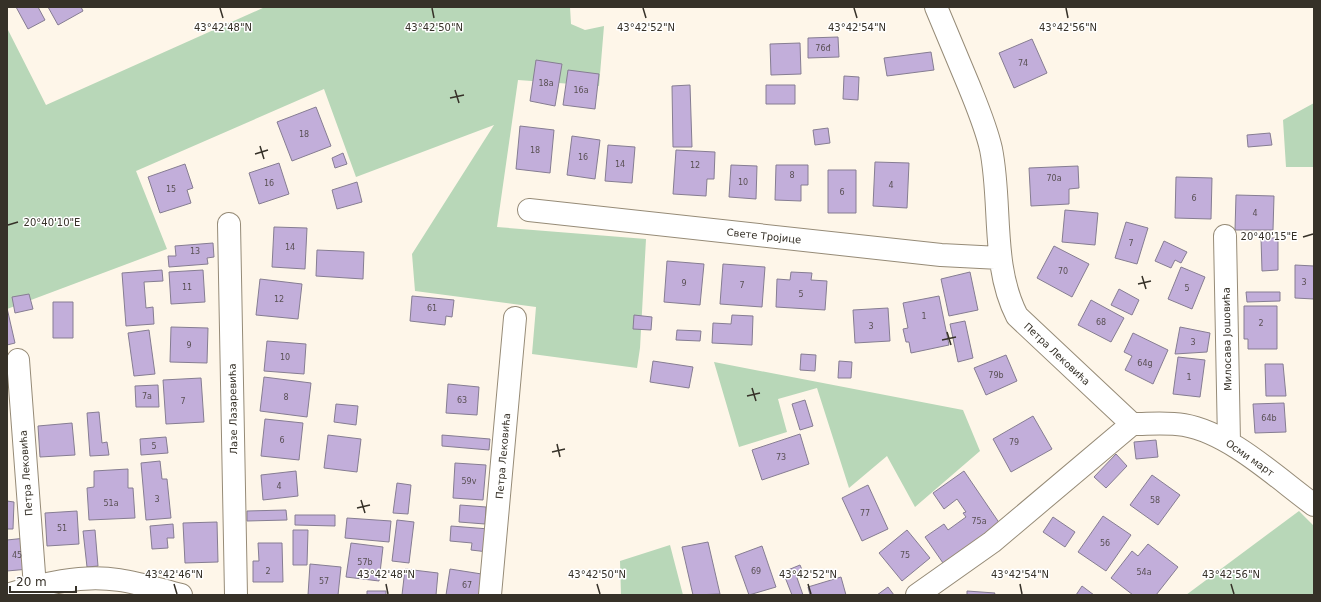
<svg xmlns="http://www.w3.org/2000/svg" width="1321" height="602" font-family="'DejaVu Sans',sans-serif">
  <style>
    .green { fill: #b8d7b8 }
    .building { fill: #c2aeda; stroke: #867d92 }
    .lines { fill: none; stroke-linecap: round; stroke-linejoin: round }
    .street-casing { stroke: #968b77; stroke-width: 24 }
    .street { stroke: #fff; stroke-width: 22 }
    .ticks { fill: none; stroke: #363128; stroke-width: 1.5 }
    .labels { text-anchor: middle; dominant-baseline: central; stroke-width: 3; stroke-linejoin: round; paint-order: stroke }
    .number-label { font-size: 8px; fill: #595054 }
    .street-label { font-size: 10px; fill: #363128; stroke: #fff }
    .ticks-label { font-size: 10px; text-anchor: middle; fill: #363128; stroke: #fff; stroke-width: 3; stroke-linejoin: round; paint-order: stroke }
  </style>
  <rect width="100%" height="100%" fill="#fef6e9"/>
  <!-- green -->
  <path class="green" d="M265,7h305l1,17 14,6 19,-4 -5,60 -81,-6 -21,147 149,12 -6,109 -3,20 -105,-14 4,-47 -121,-16 -3,-37 82,-129 -138,52 -32,-88 -188,82 31,78 -160,60v-281l39,77z
    M1314,103v64h-28l-3,-47z
    M714,362l249,48 17,41 -65,56 -28,-51 -38,32 -32,-100 -39,11 9,33 -48,15z
    M1299,511l15,15v69h-128z
    M670,545l13,50h-62l-1,-34z"/>
  <!-- building -->
  <path class="building" d="M16,7h22l7,13 -17,9z
    M48,7h33l2,4 -25,14z
    M838,37l1,20 -31,1v-20z
    M1032,39l15,34 -33,15 -15,-35z
    M800,43l1,31 -30,1 -1,-31z
    M931,52l3,18 -47,6 -3,-18z
    M536,60l26,4 -7,42 -25,-5z
    M568,70l31,4 -4,35 -32,-4z
    M844,76l15,1 -1,23 -15,-1z
    M690,85l2,62h-19l-1,-61z
    M766,85h29v19h-29z
    M316,107l15,39 -39,15 -15,-39z
    M520,126l34,4 -4,43 -34,-4z
    M828,128l2,15 -15,2 -2,-15z
    M1270,133l2,12 -24,2 -1,-12z
    M572,136l28,4 -5,39 -28,-4z
    M608,145l27,2 -3,36 -27,-2z
    M676,150l39,2 -1,27h-7l-1,17 -33,-2z
    M343,153l4,11 -12,4 -3,-10z
    M875,162l34,1 -2,45 -34,-2z
    M279,163l10,31 -30,10 -10,-31z
    M185,164l8,24 -6,2 4,13 -31,10 -12,-36z
    M731,165l26,1 -1,33 -27,-2z
    M776,165h32v20h-7v16l-26,-1z
    M1078,166l1,22 -10,1v15l-38,2 -2,-38z
    M828,170h28v43h-28z
    M1176,177l36,1 -1,41 -36,-1z
    M357,182l5,20 -25,7 -5,-19z
    M1236,195l38,1 -1,34h-38z
    M1065,210l33,3 -3,32 -33,-3z
    M1126,222l22,6 -11,36 -22,-6z
    M274,227l33,1 -2,41 -33,-2z
    M1261,238h17v32l-16,1z
    M1164,241l23,11 -6,11 -6,-3 -4,8 -16,-7z
    M213,243l1,14 -7,1 1,6 -39,3 -1,-11h8l-1,-10z
    M1054,246l35,18 -17,33 -35,-19z
    M317,250l47,2 -1,27 -47,-3z
    M667,261l37,3 -4,41 -36,-3z
    M723,264l42,3 -3,40 -42,-3z
    M1295,265l19,1v33l-19,-1z
    M1181,267l24,10 -13,32 -24,-10z
    M162,270l1,11 -19,1 2,26 7,-1 1,17 -28,2 -4,-53z
    M203,270l2,32 -34,2 -2,-32z
    M791,272l21,1 -1,7 16,1 -2,29 -49,-3 1,-28 13,1z
    M970,272l8,38 -29,6 -8,-37z
    M260,279l42,5 -4,35 -42,-4z
    M1119,289l20,11 -7,15 -21,-10z
    M1246,292h34v9l-33,1z
    M29,294l4,15 -18,4 -3,-16z
    M412,296l42,4 -2,17 -6,-1 -1,9 -35,-4z
    M939,296l10,49 -38,8 -2,-11h-3l-3,-13 5,-1 -5,-25z
    M1091,300l33,18 -13,24 -33,-17z
    M53,302h20v36h-20z
    M1244,306h33v43h-29v-10h-4z
    M7,308l8,35 -8,2z
    M888,308l2,33 -35,2 -2,-33z
    M634,315l18,2 -1,13 -18,-1z
    M732,315l21,1 -1,29 -40,-2 1,-20 18,1z
    M965,321l8,37 -15,4 -8,-38z
    M171,327l37,1 -1,35 -37,-1z
    M1180,327l30,6 -3,19 -32,2z
    M149,330l6,44 -21,2 -6,-43z
    M677,330l24,1 -1,10 -24,-1z
    M1133,333l35,17 -15,34 -28,-14 7,-14 -8,-4z
    M267,341l39,3 -2,30 -40,-3z
    M801,354l15,1 -1,16 -15,-1z
    M1006,355l11,26 -31,14 -12,-27z
    M1178,357l27,3 -5,37 -27,-3z
    M653,361l40,6 -4,21 -39,-6z
    M839,361l13,1 -1,16h-13z
    M1265,364h18l3,32h-20z
    M264,377l47,6 -4,34 -47,-6z
    M201,378l3,44 -38,2 -3,-44z
    M448,384l31,3 -2,28 -31,-2z
    M158,385l1,22h-23l-1,-21z
    M805,400l8,26 -13,4 -8,-26z
    M1284,403l2,29 -31,1 -2,-29z
    M336,404l22,2 -2,19 -22,-3z
    M99,412l3,31 5,-1 2,13 -19,1 -3,-43z
    M1033,416l19,33 -41,23 -18,-33z
    M265,419l38,4 -4,37 -38,-4z
    M72,423l3,32 -35,2 -2,-31z
    M800,434l9,30 -47,16 -10,-30z
    M328,435l33,4 -4,33 -33,-4z
    M442,435l48,4 -1,11 -47,-4z
    M166,437l2,16 -27,2 -1,-16z
    M1156,440l2,17 -22,2 -2,-17z
    M1116,454l11,12 -21,22 -12,-11z
    M160,461l2,18h5l4,39 -25,2 -5,-57z
    M455,463l31,2 -3,35 -30,-2z
    M128,469v19h5l2,30 -46,2 -2,-32 7,-1v-16z
    M296,471l2,25 -35,4 -2,-25z
    M964,471l36,53 -57,39 -18,-26 19,-13 4,6 18,-13 -3,-4 3,-1 -9,-13 -13,10 -11,-16z
    M1152,475l28,20 -22,30 -28,-20z
    M397,483l14,2 -3,29 -15,-1z
    M868,485l20,44 -26,12 -20,-43z
    M7,501l7,1 -1,27h-6z
    M460,505l26,2 -1,17 -26,-2z
    M286,510l1,10 -40,1v-10z
    M77,511l2,33 -32,2 -2,-33z
    M295,515h40v11l-40,-1z
    M1103,516l28,19 -25,36 -28,-19z
    M1053,517l22,15 -10,15 -22,-15z
    M347,518l44,3 -2,21 -44,-4z
    M397,520l17,2 -5,41 -17,-2z
    M217,522l1,40 -33,1 -2,-40z
    M173,524l1,14h-7l1,10 -16,1 -2,-23z
    M451,526l38,3 -1,23 -17,-2 1,-7 -22,-2z
    M95,530l3,36 -11,1 -4,-36z
    M293,530h15l-1,35h-14z
    M907,530l23,28 -28,23 -23,-28z
    M26,538l3,31 -22,2v-31z
    M708,542l12,52 -27,1 -11,-48z
    M258,543h24l1,39h-30v-21h6z
    M351,543l32,4 -4,34 -33,-4z
    M1148,544l30,23 -22,28h-23l-22,-17 21,-27 6,5z
    M762,546l14,41 -27,8 -14,-39z
    M310,564l31,3 -3,28h-30z
    M800,565l3,7 -7,3 7,20h-11l-9,-23z
    M405,569l33,4 -2,22h-34z
    M450,569l38,6 -3,20h-39z
    M841,577l5,18h-36l-2,-8z
    M1082,586l12,9h-18z
    M888,587l6,8h-17z
    M367,591h19v4h-19z
    M967,591l28,2 -1,2h-27z"/>
  <g class="lines">
    <!-- street casing -->
    <g class="street-casing">
      <path id="street" d="M936,7c11,26 22,53 33,79 8,20 17,41 22,63 11,55 0,116 26,167l115,108
        M529,210l412,45 59,3
        M229,224l7,371
        M1225,236l4,206
        M18,360l17,227
        M1132,424c17,0 35,-2 52,1 46,8 93,53 130,80
        M7,595c36,-11 74,-21 112,-15 21,3 42,10 62,15
        M490,595l25,-277
        M917,595l75,-53 140,-118"/>
    </g>
    <!-- street -->
    <use href="#street" class="street"/>
  </g>
  <!-- ticks -->
  <path class="ticks" d="M220,8l3,10M432,8l2,10M643,8l3,10M854,8l3,10M1066,8l2,10M455,90l4,13M450,98l14,-3M260,146l4,13M255,154l13,-4M8,225l10,-3M1303,237l10,-3M1142,276l4,13M1138,284l13,-3M947,332l4,13M942,340l14,-3M752,388l4,13M747,396l13,-3M557,444l3,13M552,452l13,-3M361,500l4,13M357,508l13,-3M174,584l3,10M386,584l2,10M597,584l3,10M808,584l3,10M1020,584l2,10M1231,584l3,10"/>
  <g class="labels">
    <!-- number labels -->
    <g class="number-label">
      <text x="823" y="48">76đ</text>
      <text x="1023" y="63">74</text>
      <text x="546" y="83">18a</text>
      <text x="581" y="90">16a</text>
      <text x="304" y="134">18</text>
      <text x="535" y="150">18</text>
      <text x="583" y="157">16</text>
      <text x="620" y="164">14</text>
      <text x="695" y="165">12</text>
      <text x="792" y="175">8</text>
      <text x="1054" y="178">70a</text>
      <text x="743" y="182">10</text>
      <text x="269" y="183">16</text>
      <text x="891" y="185">4</text>
      <text x="171" y="189">15</text>
      <text x="842" y="192">6</text>
      <text x="1194" y="198">6</text>
      <text x="1255" y="213">4</text>
      <text x="1131" y="243">7</text>
      <text x="290" y="247">14</text>
      <text x="195" y="251">13</text>
      <text x="1063" y="271">70</text>
      <text x="1304" y="282">3</text>
      <text x="684" y="283">9</text>
      <text x="742" y="285">7</text>
      <text x="187" y="287">11</text>
      <text x="1187" y="288">5</text>
      <text x="801" y="294">5</text>
      <text x="279" y="299">12</text>
      <text x="432" y="308">61</text>
      <text x="924" y="316">1</text>
      <text x="1101" y="322">68</text>
      <text x="1261" y="323">2</text>
      <text x="871" y="326">3</text>
      <text x="1193" y="342">3</text>
      <text x="189" y="345">9</text>
      <text x="285" y="357">10</text>
      <text x="1145" y="363">64g</text>
      <text x="996" y="375">79b</text>
      <text x="1189" y="377">1</text>
      <text x="147" y="396">7a</text>
      <text x="286" y="397">8</text>
      <text x="462" y="400">63</text>
      <text x="183" y="401">7</text>
      <text x="1269" y="418">64b</text>
      <text x="282" y="440">6</text>
      <text x="1014" y="442">79</text>
      <text x="154" y="446">5</text>
      <text x="781" y="457">73</text>
      <text x="469" y="481">59v</text>
      <text x="279" y="486">4</text>
      <text x="157" y="499">3</text>
      <text x="1155" y="500">58</text>
      <text x="111" y="503">51a</text>
      <text x="865" y="513">77</text>
      <text x="979" y="521">75a</text>
      <text x="62" y="528">51</text>
      <text x="1105" y="543">56</text>
      <text x="17" y="555">45</text>
      <text x="905" y="555">75</text>
      <text x="365" y="562">57b</text>
      <text x="268" y="571">2</text>
      <text x="756" y="571">69</text>
      <text x="1144" y="572">54a</text>
      <text x="324" y="581">57</text>
      <text x="467" y="585">67</text>
    </g>
    <!-- street labels -->
    <g class="street-label">
      <text transform="translate(764 236) rotate(6)">Свете Тројице</text>
      <text transform="translate(1227 339) rotate(-91)">Милосава Јошовића</text>
      <text transform="translate(1057 354) rotate(43)">Петра Лековића</text>
      <text transform="translate(233 409) rotate(-91)">Лазе Лазаревића</text>
      <text transform="translate(503 456) rotate(-85)">Петра Лековића</text>
      <text transform="translate(1250 458) rotate(35)">Осми март</text>
      <text transform="translate(26 473) rotate(-94)">Петра Лековића</text>
    </g>
  </g>
  <g class="ticks-label">
    <text x="223" y="31">43°42'48"N</text>
    <text x="434" y="31">43°42'50"N</text>
    <text x="646" y="31">43°42'52"N</text>
    <text x="857" y="31">43°42'54"N</text>
    <text x="1068" y="31">43°42'56"N</text>
    <text x="52" y="226">20°40'10"E</text>
    <text x="1269" y="240">20°40'15"E</text>
    <text x="174" y="578">43°42'46"N</text>
    <text x="386" y="578">43°42'48"N</text>
    <text x="597" y="578">43°42'50"N</text>
    <text x="808" y="578">43°42'52"N</text>
    <text x="1020" y="578">43°42'54"N</text>
    <text x="1231" y="578">43°42'56"N</text>
  </g>
  <!-- border -->
  <rect width="1321" height="602" fill="none" stroke="#363128" stroke-width="16"/>
  <!-- scale -->
  <path d="M10 586v6h66v-6" fill="none" stroke="#363128" stroke-width="2"/>
  <text x="16" y="586" font-size="12" fill="#363128" stroke="#ffffff" stroke-width="3" paint-order="stroke">20 m</text>
</svg>
